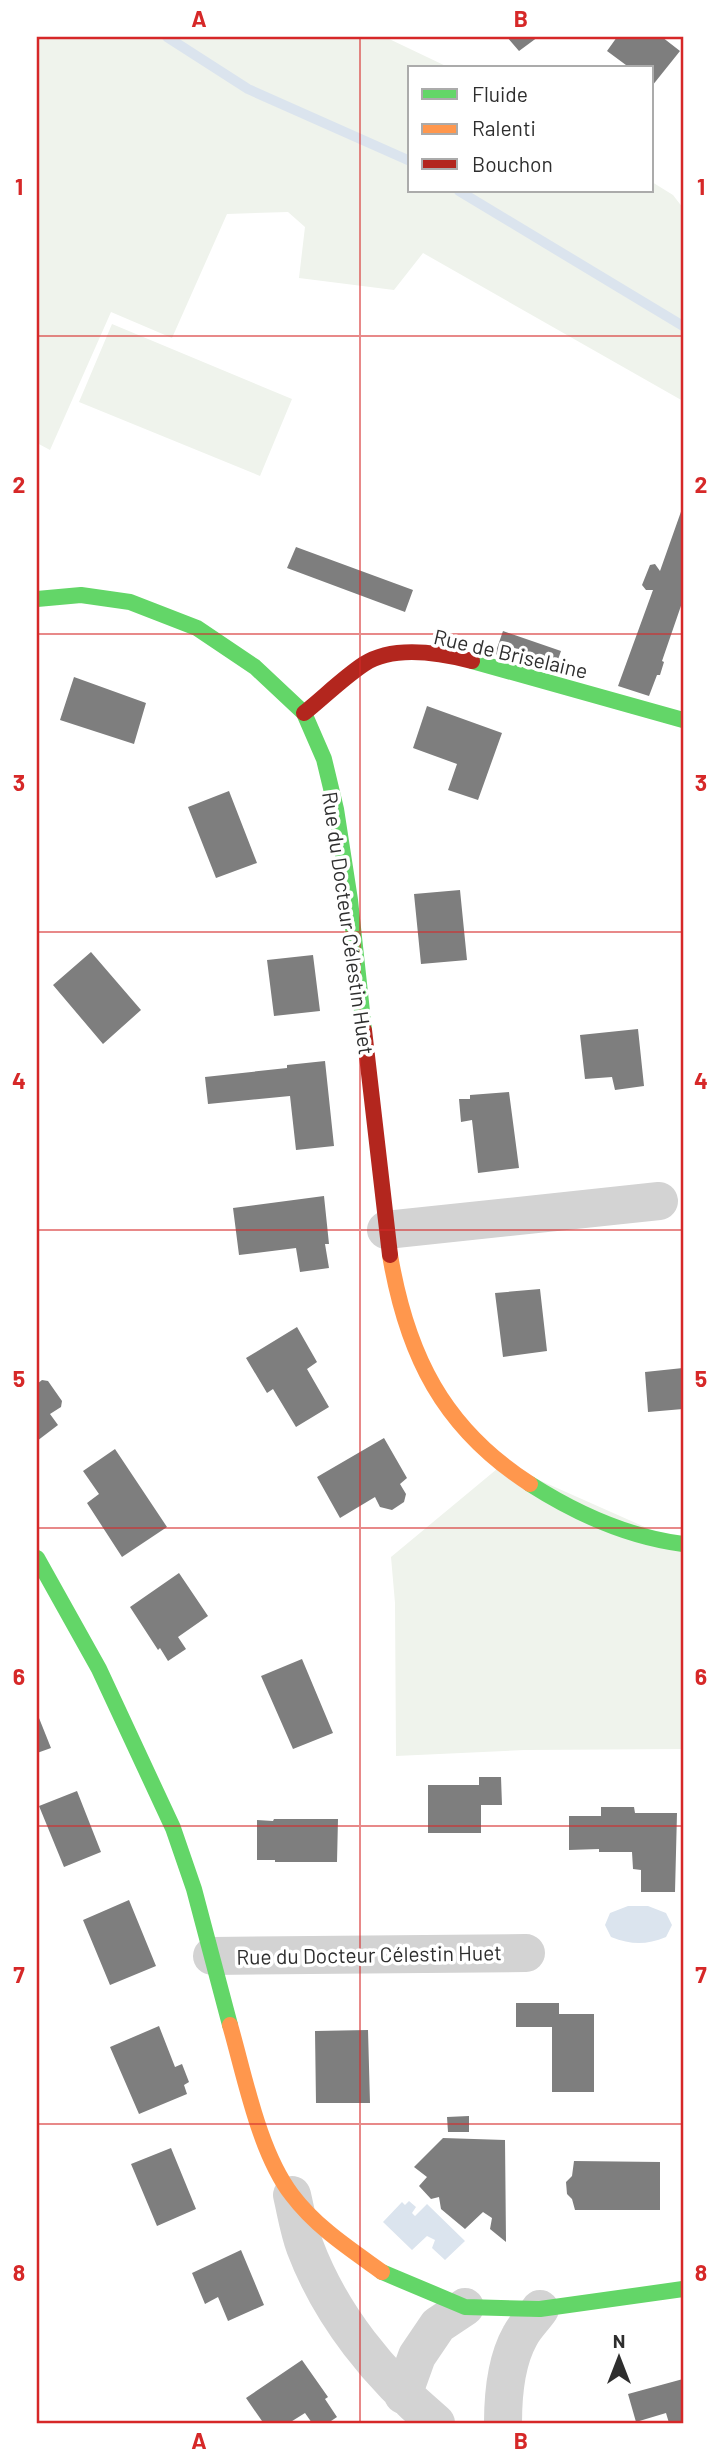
<svg xmlns="http://www.w3.org/2000/svg" width="720" height="2460" font-family="Barlow,sans-serif">
  <style>
    .green { fill: #eff3ec }
    .water { fill: #dbe4ee }
    .lines { fill: none; stroke-linecap: round; stroke-linejoin: round }
    .stream { stroke: #dbe4ee; stroke-width: 10 }
    .building { fill: #7e7e7e }
    .street { stroke: #d3d3d3; stroke-width: 38 }
    .fast { stroke: #63d668; stroke-width: 16 }
    .slow { stroke: #ff974d; stroke-width: 16 }
    .jam { stroke: #b3261e; stroke-width: 16 }
    .grid { fill: none; stroke: #d62828; stroke-width: 2; stroke-opacity: 0.55 }
    .labels { text-anchor: middle; dominant-baseline: central; stroke-width: 7; stroke-linejoin: round; paint-order: stroke }
    .street-label { font-size: 21px; fill: #2e2e2e; stroke: #fff }
    .neatline { fill: none; stroke: #d62828; stroke-width: 2.5 }
    .grid-label { font-size: 23px; text-anchor: middle; font-weight: bold; fill: #d62828 }
  </style>
  <rect width="100%" height="100%" fill="#fff"/>
  <!-- green -->
  <path class="green" d="M37,37h348l65,31h-40v123h242v-9l21,13 10,13v193l-260,-148 -29,37 -95,-12 6,-51 -17,-15 -61,2 -55,124 -61,-26 -61,138 -13,-7z
    M112,324l180,75 -32,77 -181,-74z
    M503,1464l180,80v205l-159,1 -128,6 -1,-153 -4,-46z"/>
  <!-- water -->
  <path class="water" d="M628,1906h20l18,7 6,12 -6,12c-20,8 -34,8 -55,0l-6,-12 5,-12z
    M409,2201l7,6 -4,6 3,3 12,-12 38,37 -20,19 -13,-12 3,-8 -8,-4 -15,14 -29,-28 19,-20 3,3z"/>
  <g class="lines">
    <!-- stream -->
    <path class="stream" d="M167,37l81,52 162,72
      M459,191l224,135"/>
  </g>
  <!-- building -->
  <path class="building" d="M507,37h31l-19,14z
    M617,37h45l18,14 -28,35v-18h-22l-23,-17z
    M683,506v94l-21,61 2,1 -4,13h-3l-8,21 -31,-10 35,-96h-7l-4,-5 8,-20 5,-1 5,7z
    M296,547l117,43 -8,22 -118,-44z
    M503,631l58,20 -7,20 -59,-17z
    M74,677l72,26 -12,41 -74,-24z
    M427,706l75,27 -24,67 -30,-10 9,-26 -44,-16z
    M229,791l28,72 -41,15 -28,-71z
    M460,890l7,70 -46,4 -7,-70z
    M91,952l50,58 -38,34 -50,-59z
    M313,955l7,56 -46,5 -7,-56z
    M638,1029l6,57 -29,4 -3,-13 -27,2 -5,-44z
    M325,1061l9,85 -38,4 -6,-54 -82,8 -3,-27 82,-9v-3z
    M509,1092l10,76 -41,5 -6,-53 -11,2 -2,-23h11v-4z
    M324,1196l5,48h-4l4,24 -29,4 -4,-24 -57,7 -6,-47z
    M540,1289l7,62 -44,6 -8,-64z
    M297,1327l20,35 -10,7 22,38 -33,20 -23,-38 -6,4 -21,-35z
    M683,1368v41l-35,3 -3,-40z
    M42,1380l6,1 14,20 -1,6 -11,7 8,11 -21,16v-57z
    M384,1438l23,40 -7,6 6,10 -2,8 -12,8 -12,-3 -5,-10 -35,21 -23,-41z
    M115,1449l52,78 -45,30 -35,-54 12,-9 -16,-23z
    M179,1573l29,43 -30,21 8,12 -18,12 -8,-13 -2,2 -28,-43z
    M302,1659l31,74 -40,16 -32,-73z
    M37,1713l14,35 -14,5z
    M479,1777h22l1,28h-21v28h-53v-48h51z
    M77,1791l24,61 -37,15 -25,-61z
    M601,1807h33l1,6h42l-2,79h-34v-22l-8,-1 -1,-17h-33v-3l-30,1v-34h32z
    M274,1819h64l-1,43h-62v-2h-18v-40l16,1z
    M129,1900l27,66 -46,19 -27,-65z
    M516,2003h43v11h35v78h-42v-65h-36z
    M159,2026l16,41 7,-3 7,18 -5,3 3,9 -48,20 -29,-67z
    M368,2030l2,73h-54l-1,-72z
    M469,2116v16h-21l-1,-15z
    M443,2138l62,2 1,102 -16,-13 2,-11 -9,-6 -18,17 -24,-20 -2,-12 -8,2 -12,-13 8,-9 -13,-10z
    M171,2148l25,61 -39,17 -26,-62z
    M574,2161l86,1v48h-85l-3,-11 -5,-5 -1,-12 6,-6z
    M241,2250l23,55 -36,16 -10,-24 -13,7 -13,-31z
    M302,2360l26,37 -3,2 12,18 -9,6h-16l-7,-10 -16,10h-30l3,-2 -16,-23z
    M683,2379v44h-14l-3,-10 -30,9 -8,-28z"/>
  <g class="lines">
    <!-- street -->
    <path class="street" d="M386,1230l273,-29
      M212,1956l314,-3
      M292,2195c4,17 7,36 13,52 26,69 75,129 131,176
      M403,2395l14,-39 21,-31 27,-18
      M503,2423c0,-27 3,-62 17,-87 5,-10 14,-18 20,-27"/>
    <!-- fast -->
    <path class="fast" d="M37,599l44,-4 49,7 67,26 58,39 49,46 20,46 12,50 14,91 14,130
      M472,661l211,59
      M530,1484c47,30 98,53 153,60
      M37,1558l62,111 74,159 21,61 36,136
      M382,2272l83,35 75,2 143,-20"/>
    <!-- slow -->
    <path class="slow" d="M390,1255c17,100 53,173 140,229
      M230,2025c15,52 29,127 62,170 24,32 58,54 90,77"/>
    <!-- jam -->
    <path class="jam" d="M304,713c20,-16 39,-35 60,-49 29,-19 77,-11 108,-3
      M364,1030l26,225"/>
  </g>
  <!-- grid -->
  <path class="grid" d="M360,37v2386M37,336h646M37,634h646M37,932h646M37,1230h646M37,1528h646M37,1826h646M37,2124h646"/>
  <g class="labels">
    <!-- street labels -->
    <g class="street-label">
      <text transform="translate(511 653) rotate(13)">Rue de Briselaine</text>
      <text transform="translate(349 923) rotate(82)">Rue du Docteur Célestin Huet</text>
      <text transform="translate(369 1954) rotate(-1)">Rue du Docteur Célestin Huet</text>
    </g>
  </g>
  <!-- border -->
  <rect width="720" height="2460" fill="none" stroke="#ffffff" stroke-width="77"/>
  <!-- legend -->
  <rect x="408" y="66" width="245" height="126" fill="#ffffff" stroke="#ababab" stroke-width="2"/>
  <rect x="422" y="89" width="35" height="10" fill="#63d668" stroke="#ababab" stroke-width="2"/>
  <text x="472" y="102" font-size="21" fill="#2e2e2e">Fluide</text>
  <rect x="422" y="124" width="35" height="10" fill="#ff974d" stroke="#ababab" stroke-width="2"/>
  <text x="472" y="136" font-size="21" fill="#2e2e2e">Ralenti</text>
  <rect x="422" y="159" width="35" height="10" fill="#b3261e" stroke="#ababab" stroke-width="2"/>
  <text x="472" y="172" font-size="21" fill="#2e2e2e">Bouchon</text>
  <!-- north arrow -->
  <g transform="translate(619 2358)" stroke="#ffffff" stroke-width="5" paint-order="stroke">
  <path d="M0-5L12 26L0 18L-12 26Z" fill="#2e2e2e"/>
  <text y="-10" font-size="19" font-weight="bold" text-anchor="middle" fill="#2e2e2e">N</text>
  </g>
  <rect x="38" y="38" width="644" height="2384" class="neatline"/>
  <g class="grid-label">
    <text x="199" y="27">A</text>
    <text x="521" y="27">B</text>
    <text x="19" y="195">1</text>
    <text x="701" y="195">1</text>
    <text x="19" y="493">2</text>
    <text x="701" y="493">2</text>
    <text x="19" y="791">3</text>
    <text x="701" y="791">3</text>
    <text x="19" y="1089">4</text>
    <text x="701" y="1089">4</text>
    <text x="19" y="1387">5</text>
    <text x="701" y="1387">5</text>
    <text x="19" y="1685">6</text>
    <text x="701" y="1685">6</text>
    <text x="19" y="1983">7</text>
    <text x="701" y="1983">7</text>
    <text x="19" y="2281">8</text>
    <text x="701" y="2281">8</text>
    <text x="199" y="2449">A</text>
    <text x="521" y="2449">B</text>
  </g>
</svg>
